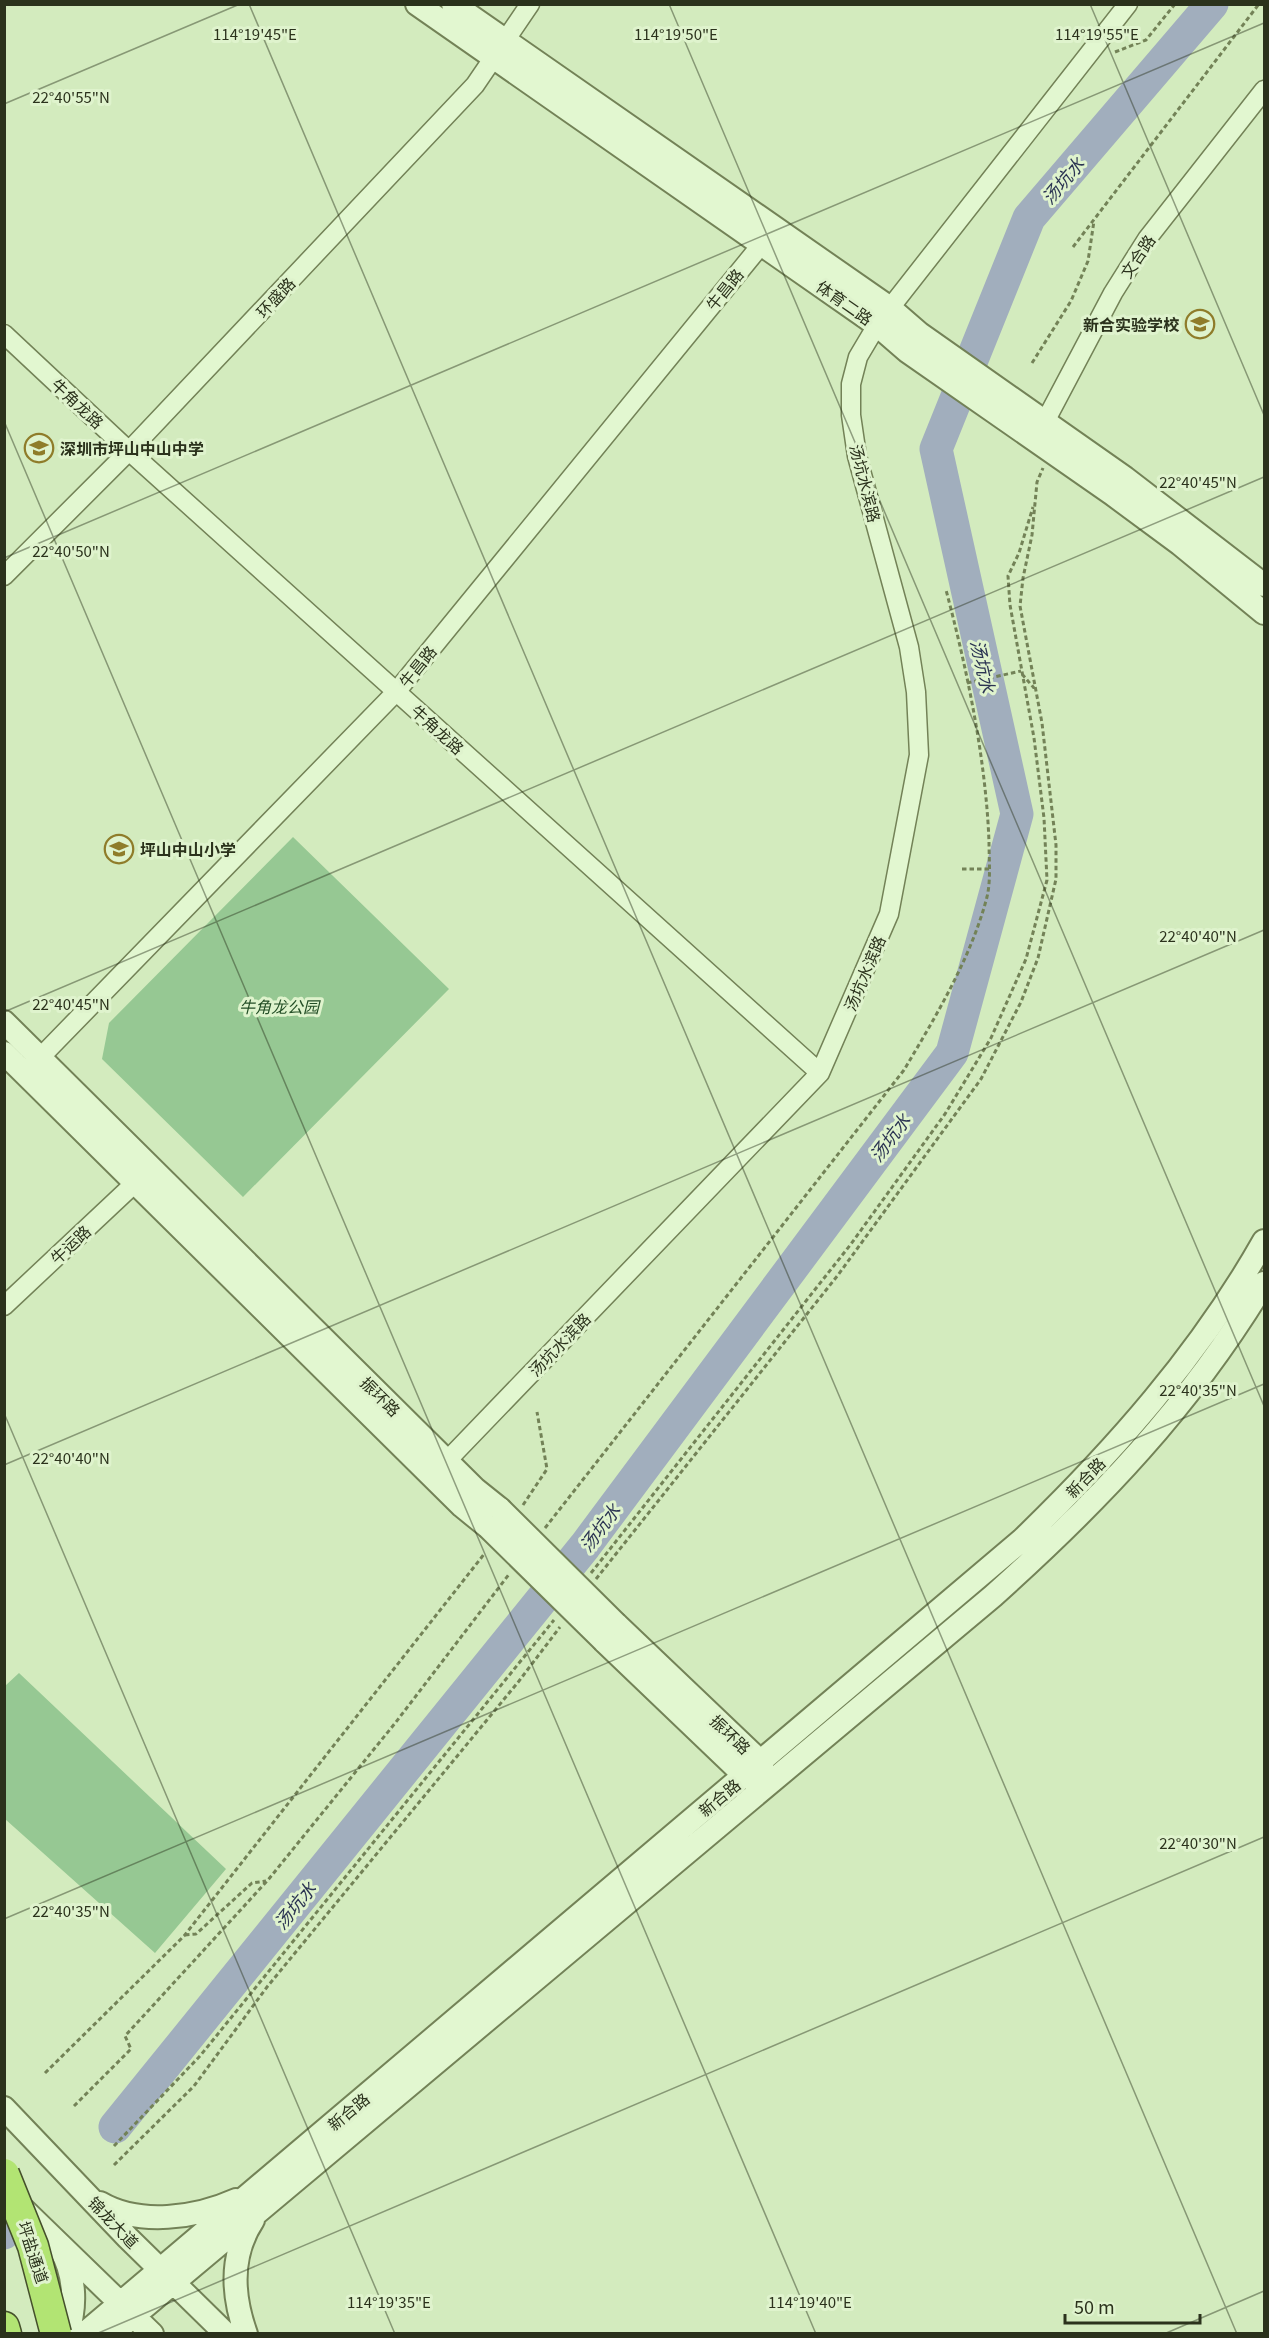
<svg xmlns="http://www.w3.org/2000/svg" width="1269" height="2338" font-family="Georgia,'Noto Sans SC',serif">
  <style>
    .green { fill: #96c893 }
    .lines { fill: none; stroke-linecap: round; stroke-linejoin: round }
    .river { stroke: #a1aebd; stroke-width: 33 }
    .minor-casing { stroke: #738257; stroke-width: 21 }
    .tertiary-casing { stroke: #738257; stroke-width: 26 }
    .trunk-casing { stroke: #45502c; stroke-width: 33 }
    .path { stroke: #738257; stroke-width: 3; stroke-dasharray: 4.5 3; stroke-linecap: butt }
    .minor { stroke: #e2f7d0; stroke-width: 18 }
    .tertiary { stroke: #e2f7d0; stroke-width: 22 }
    .trunk { stroke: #b2e473; stroke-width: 30 }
    .tertiary-bridge-casing { stroke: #738257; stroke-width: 26; stroke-linecap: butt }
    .trunk-bridge-casing { stroke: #45502c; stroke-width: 33; stroke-linecap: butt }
    .tertiary-bridge { stroke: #e2f7d0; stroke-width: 22 }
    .trunk-bridge { stroke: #b2e473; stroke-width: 30 }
    .ticks { fill: none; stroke: #2b321c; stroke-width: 1.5; stroke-opacity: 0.45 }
    .labels { text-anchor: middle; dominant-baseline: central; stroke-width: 6; stroke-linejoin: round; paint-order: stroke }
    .street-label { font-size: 16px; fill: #2b321c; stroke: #dff3cd }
    .poi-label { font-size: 16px; font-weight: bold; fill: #2b321c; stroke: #dff3cd; text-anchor: start }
    .park-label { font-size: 16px; font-style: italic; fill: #234e26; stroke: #dff3cd }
    .water-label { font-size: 18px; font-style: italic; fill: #2b3452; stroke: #dff3cd }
    .ticks-label { font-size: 15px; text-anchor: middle; fill: #2b321c; stroke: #dff3cd; stroke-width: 6; stroke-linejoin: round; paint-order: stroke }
  </style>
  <rect width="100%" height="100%" fill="#d3ebbe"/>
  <!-- green -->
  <path class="green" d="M293,837l156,152 -206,208 -141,-138 7,-36z
    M19,1673l207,196 -71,84 -150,-134v-133z"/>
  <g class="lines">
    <!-- river -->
    <path class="river" d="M115,2127l470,-581 367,-493 65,-239 -81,-365 93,-231 183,-214
      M4,2233l9,-8"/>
    <!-- minor casing -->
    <g class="minor-casing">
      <path id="minor" d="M890,308l238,-304
        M4,334l125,117 691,622
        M1039,433l74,-140 34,-54 117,-149
        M4,576l125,-125 346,-366 55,-81
        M30,1068l366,-376 374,-458
        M4,1306l131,-123
        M439,1469l381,-396 69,-159 30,-159 -3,-63 -7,-45 -52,-191 -6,-41v-31l7,-27 19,-32"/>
    </g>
    <!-- tertiary casing -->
    <g class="tertiary-casing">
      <path id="tertiary" d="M417,4l460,321 30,26 204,142 69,51 84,69
        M453,4l437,304 30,26 205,144 139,107
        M4,1022l471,467 25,20
        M4,1053l458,453 26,21
        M616,1624l145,138 3,14
        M604,1641l141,135 12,5
        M4,2108l124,130 98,96
        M100,2203c39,23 96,15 136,-3
        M21,2207l131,127
        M60,2248c15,25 17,58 7,86
        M84,2334l938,-794c93,-90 178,-186 242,-299
        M112,2334l881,-738c107,-96 196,-189 271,-313
        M246,2334c-14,-39 -16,-79 7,-114"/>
    </g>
    <!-- trunk casing -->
    <g class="trunk-casing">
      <path id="trunk" d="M4,2327l2,7"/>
    </g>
    <!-- path -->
    <path class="path" d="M1115,52l31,-12 29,-36
      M1073,247l186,-243
      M1032,363l39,-62 17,-40 6,-40
      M1022,674l12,14
      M967,683l54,-12
      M962,869h28
      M523,1505l24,-36 -10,-57
      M545,1528l359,-458c32,-54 67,-112 83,-173 4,-17 2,-37 2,-55 -3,-82 -22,-173 -43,-252
      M591,1573l260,-329 94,-130 46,-76 35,-79 21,-79 -3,-62 -10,-80 -24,-133 -2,-29 11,-23 14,-46
      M596,1579l242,-304 143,-196 40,-77 17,-44 18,-79v-34l-14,-122 -22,-117 3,-28 9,-43 5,-53 6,-14
      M185,1935l11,-1 56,-51 14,-2
      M45,2073l139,-137 301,-383
      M74,2106l57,-57 -6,-13 143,-156 128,-158 114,-149
      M114,2146l86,-90 354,-436
      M114,2165l80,-79 73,-99 252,-306 41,-54"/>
    <!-- minor -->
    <use href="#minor" class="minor"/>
    <!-- tertiary -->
    <use href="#tertiary" class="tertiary"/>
    <!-- trunk -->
    <use href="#trunk" class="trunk"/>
    <!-- tertiary-bridge casing -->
    <g class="tertiary-bridge-casing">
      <path id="tertiary-bridge" d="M500,1509l116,115
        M488,1527l116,114"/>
    </g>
    <!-- trunk-bridge casing -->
    <g class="trunk-bridge-casing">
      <path id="trunk-bridge" d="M4,2174l29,72 23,88"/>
    </g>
    <!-- tertiary-bridge -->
    <use href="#tertiary-bridge" class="tertiary-bridge"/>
    <!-- trunk-bridge -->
    <use href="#trunk-bridge" class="trunk-bridge"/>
  </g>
  <!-- ticks -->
  <path class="ticks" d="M249,4l988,2330M669,4l595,1402M1090,4l174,411M4,104l236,-100M4,421l812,1913M4,558l1260,-535M4,1012l1260,-535M4,1413l391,921M4,1465l1260,-535M4,1919l1260,-535M96,2334l1168,-497M1164,2334l100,-43"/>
  <!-- icons -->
  <defs>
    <g id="school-ring" transform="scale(1.5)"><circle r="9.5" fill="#dff3cd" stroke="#8f7c2a" stroke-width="1.5"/><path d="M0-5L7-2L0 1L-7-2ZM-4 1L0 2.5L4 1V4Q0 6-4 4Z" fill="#8f7c2a"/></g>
  </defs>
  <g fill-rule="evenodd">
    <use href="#school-ring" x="1200" y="324"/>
    <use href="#school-ring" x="39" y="448"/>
    <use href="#school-ring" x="119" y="849"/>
  </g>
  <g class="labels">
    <!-- street labels -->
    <g class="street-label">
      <text transform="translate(1137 256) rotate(-56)">文合路</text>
      <text transform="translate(724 289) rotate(-51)">牛昌路</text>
      <text transform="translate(275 297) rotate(-47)">环盛路</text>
      <text transform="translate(845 302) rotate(35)">体育二路</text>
      <text transform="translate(78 403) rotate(43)">牛角龙路</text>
      <text transform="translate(866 483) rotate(76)">汤坑水滨路</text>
      <text transform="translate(417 666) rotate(-51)">牛昌路</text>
      <text transform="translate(438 729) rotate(42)">牛角龙路</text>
      <text transform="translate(864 973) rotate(-67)">汤坑水滨路</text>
      <text transform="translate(70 1244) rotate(-43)">牛运路</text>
      <text transform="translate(559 1344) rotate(-46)">汤坑水滨路</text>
      <text transform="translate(381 1396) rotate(45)">振环路</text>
      <text transform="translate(1085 1477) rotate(-46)">新合路</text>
      <text transform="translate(731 1734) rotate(44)">振环路</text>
      <text transform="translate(719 1797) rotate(-40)">新合路</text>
      <text transform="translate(348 2111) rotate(-40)">新合路</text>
      <text transform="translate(114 2222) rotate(46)">锦龙大道</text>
      <text transform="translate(34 2252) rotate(72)">坪盐通道</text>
    </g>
    <!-- poi labels -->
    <g class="poi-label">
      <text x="1179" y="324" text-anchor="end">新合实验学校</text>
      <text x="60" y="448">深圳市坪山中山中学</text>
      <text x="140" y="849">坪山中山小学</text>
    </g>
    <!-- park labels -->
    <g class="park-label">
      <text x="279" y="1006">牛角龙公园</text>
    </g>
    <!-- water labels -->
    <g class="water-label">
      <text transform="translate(1062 180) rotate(-50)">汤坑水</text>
      <text transform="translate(984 666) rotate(77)">汤坑水</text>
      <text transform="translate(889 1137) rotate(-53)">汤坑水</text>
      <text transform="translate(599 1527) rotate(-53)">汤坑水</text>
      <text transform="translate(294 1905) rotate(-51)">汤坑水</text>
    </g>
  </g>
  <g class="ticks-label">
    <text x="255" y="40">114°19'45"E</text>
    <text x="676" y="40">114°19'50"E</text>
    <text x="1097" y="40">114°19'55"E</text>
    <text x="71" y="103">22°40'55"N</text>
    <text x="1198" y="488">22°40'45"N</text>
    <text x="71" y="557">22°40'50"N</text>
    <text x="1198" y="942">22°40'40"N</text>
    <text x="71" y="1010">22°40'45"N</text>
    <text x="1198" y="1396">22°40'35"N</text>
    <text x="71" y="1464">22°40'40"N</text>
    <text x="1198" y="1849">22°40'30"N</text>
    <text x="71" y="1917">22°40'35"N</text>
    <text x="389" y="2308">114°19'35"E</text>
    <text x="810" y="2308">114°19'40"E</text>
  </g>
  <!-- border -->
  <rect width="1269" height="2338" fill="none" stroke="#2b321c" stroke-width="12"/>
  <!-- scale -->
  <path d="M1065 2314v9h135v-9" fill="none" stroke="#2b321c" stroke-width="3"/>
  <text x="1074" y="2314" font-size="18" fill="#2b321c" stroke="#dff3cd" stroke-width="4.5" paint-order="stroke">50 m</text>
</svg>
